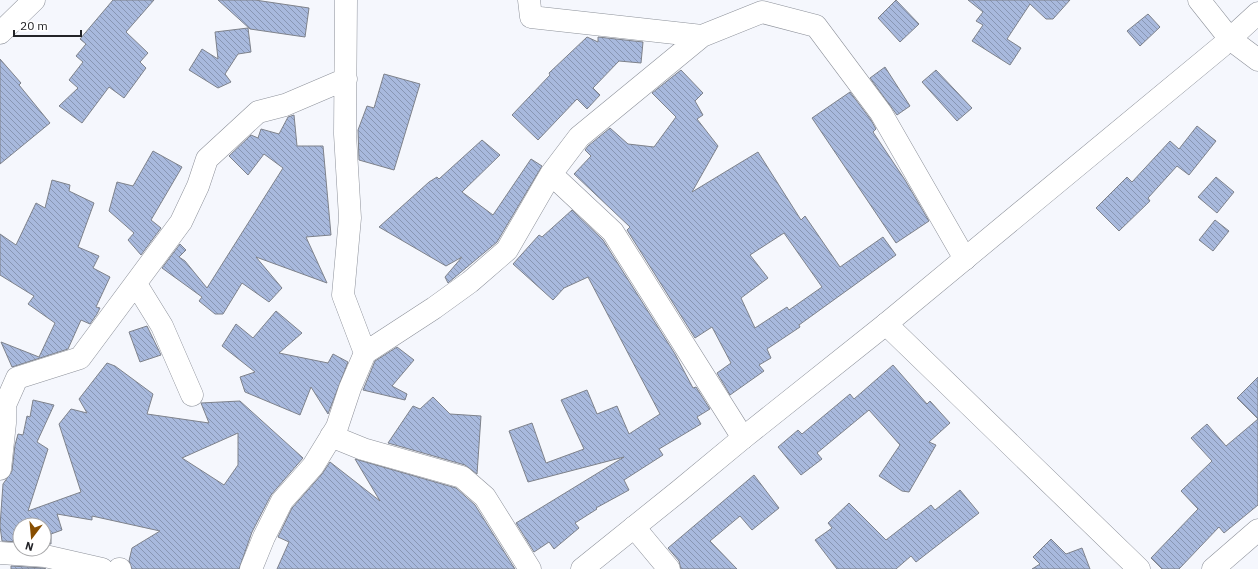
<svg xmlns="http://www.w3.org/2000/svg" width="1258" height="569" font-family="'IBM Plex Sans',sans-serif">
  <style>
    .building { fill: url(#building-back-hatch); stroke: #7e828b; fill-rule: evenodd }
    .lines { fill: none; stroke-linecap: round; stroke-linejoin: round }
    .street-casing { stroke: #8d919a; stroke-width: 23 }
    .secondary-casing { stroke: #8d919a; stroke-width: 23 }
    .street { stroke: #fff; stroke-width: 22 }
    .secondary { stroke: #fff; stroke-width: 22 }
  </style>
  <defs>
    <pattern id="building-back-hatch" width="6" height="6" patternUnits="userSpaceOnUse"><rect width="6" height="6" fill="#a8b9dd"/><path d="M-1 5l2 2M0 0l6 6M5-1l2 2" fill="none" stroke="#8896b3"/></pattern>
  </defs>
  <rect width="100%" height="100%" fill="#f5f7fd"/>
  <!-- building -->
  <path class="building" d="M113,0h41l-28,32 22,21 -8,9 6,6 -22,30 -15,-11 -27,36 -23,-17 19,-18 -9,-8 14,-18 -7,-6 10,-12 -6,-5z
    M218,0h37l54,8 -4,29 -55,-8z
    M896,0l23,24 -19,18 -22,-24z
    M968,0h102l-17,19h-7l-16,-15 -23,35 14,9 -11,17 -38,-24 11,-16 -7,-4 7,-9z
    M1148,14l12,13 -20,19 -13,-15z
    M248,28l3,24 -13,2 -13,20 6,8 -13,6 -29,-18 13,-21 16,10 -3,-27z
    M587,37l11,5v-5l45,5 -2,21 -22,-2 -26,27 7,7 -13,14 -10,-10 -39,41 -26,-25 38,-40 -1,-2z
    M0,59l21,24 -2,2 31,38 -50,41z
    M885,67l25,39 -13,9 -27,-37z
    M681,70l22,23 -8,8 8,14 -6,4 21,27 -26,46 66,-40 43,68 4,-4 35,51 43,-30 13,18 -97,70 1,2 -33,22 4,9 -12,7 5,6 -34,24 -13,-22 14,-10 -19,-36 -17,11 -68,-108 3,-3 -56,-53 17,-18 -6,-6 3,-4 22,-18 18,16 26,3 22,-30 -24,-24zM784,233l38,54 -33,23 -2,-3 -32,21 -14,-30 27,-20 -18,-23z
    M936,70l36,38 -15,13 -35,-39z
    M384,74l36,10 -26,86 -35,-10 -1,-30 9,-24 7,2z
    M850,92l21,28 5,9 -3,3 32,48 24,41 -33,22 -84,-125z
    M294,115l3,31h26l8,89 -25,2 21,46 -71,-26 26,31 -13,14 -27,-19 -19,31h-8l-16,-13 3,-4 -40,-29 18,-24 6,6 -7,7 6,4 22,27 76,-120 -19,-14 -16,21 -19,-19 22,-21 7,3 3,-9 18,5 9,-17z
    M1197,126l19,15 -27,34 -12,-9 -29,32 2,3 -31,30 -23,-23 31,-31 5,5 38,-41 9,8z
    M482,140l18,15 -38,37 31,23 38,-56 11,7 -45,76 -49,41 -3,-6 17,-20 -16,9 -67,-39 50,-45 8,-5 2,2z
    M153,151l29,16 -31,53 10,8 -20,27 -13,-15 6,-7 -25,-22 8,-29 16,4z
    M1216,177l18,15 -17,21 -19,-16z
    M52,180l18,5 -1,6 25,12 -16,44 21,9 -6,12 17,9 -14,30 4,1 -3,6 -7,10 -9,-4 -13,29 -56,18 -11,-25 38,15 16,-34 -27,-19 6,-8 -34,-21v-41l16,11 20,-42 9,5z
    M572,210l31,30 72,114 18,34 3,-1 14,22 -13,8 4,7 -42,25 4,6 -39,25 5,10 -33,18 1,1 -22,14 4,5 -25,21 -5,-7 -15,10 -18,-29 108,-66 -96,25 -19,-51 23,-8 14,40 38,-14 -23,-49 26,-10 10,24 20,-8 12,28 31,-20 -72,-137 -24,11 -11,12 -40,-36 26,-29 3,2z
    M1215,220l14,11 -16,20 -14,-11z
    M276,311l26,22 -23,20 49,10 5,-9 15,8 -20,52 -17,-27 -11,28 -55,-23 -5,-15 15,-5 -33,-26 14,-22 17,14z
    M147,326l14,29 -21,7 -11,-30z
    M397,347l17,13 -22,26 15,8 -2,6 -42,-10 12,-29z
    M107,363l8,3 38,28 -6,20 62,9 -8,-20 39,-2 63,57 -32,37 -19,37 -13,37h-107l-3,-8 3,-13 28,-17 -68,-15v4l-35,-6 5,16 -11,4v10l-7,-1v-18h-24v17l-18,-1 -2,-15 3,-42 9,-13 3,-26 3,-11 5,1 4,-19 3,1 3,-17 21,5 -17,37 11,7 -20,62 53,-19 -22,-68 12,-15 16,4 -8,-14zM238,433v32l-14,20 -42,-27z
    M893,365l34,39 3,-3 20,22 -21,19 7,3 -27,47 -7,-1 -23,-15 21,-31 -31,-35 -52,43 5,6 -21,16 -23,-28 20,-17 4,4 48,-40 4,5z
    M1258,377v42l-21,-21z
    M433,397l17,17 31,2 -4,58 -12,-9 -77,-22 25,-37 7,3z
    M1258,419v86l-34,28 -5,-6 -40,42h-17l-11,-11 47,-49 -17,-18 31,-30 -21,-23 16,-14 19,22z
    M355,459l101,29 19,17 40,64h-238l12,-27 -11,-5 14,-29 30,-34 8,-12 50,39z
    M754,475l25,33 -27,22 -12,-14 -30,25 27,28h-56l-2,-8 -11,-13z
    M960,490l19,23 -63,49 -5,-6 -15,13h-59l-22,-29 17,-12 -4,-5 21,-20 37,37 45,-35 4,5z
    M1051,539l15,15 16,-6 8,21h-58l8,-5 -7,-7z
    M11,566l32,2 3,1h-35z"/>
  <g class="lines">
    <!-- street casing -->
    <g class="street-casing">
      <path id="street" d="M346,0l-1,134 5,84 -7,77 22,58
        M529,0l2,17 171,19
        M1199,0l31,39 28,21
        M0,33l34,-33
        M551,174l62,58 130,206
        M136,284l26,42 30,69
        M886,324l253,245
        M331,436l32,13 99,28 23,20 45,72
        M0,469l5,-46v-18l12,-27 63,-20 101,-136 17,-36 9,-27 51,-47 27,-7 61,-26
        M634,527l35,42
        M0,553l45,3 57,13
        M119,569h1
        M251,569l13,-32 18,-36 31,-35 24,-39 13,-39 15,-35 69,-45 36,-26 37,-32 44,-76 28,-37 123,-101 60,-24 54,14 65,87 84,146
        M1213,569l45,-39"/>
    </g>
    <!-- secondary casing -->
    <g class="secondary-casing">
      <path id="secondary" d="M582,569l97,-78 64,-53 143,-114 336,-278 36,-33"/>
    </g>
    <!-- street -->
    <use href="#street" class="street"/>
    <!-- secondary -->
    <use href="#secondary" class="secondary"/>
  </g>
  <!-- north arrow -->
  <g transform="translate(32 537) rotate(196)"><circle r="19" fill="#ffffff" stroke="#a7a7a9"/>
  <path d="M0-3L7 15L0 10L-7 15Z" fill="#874e01"/>
  <text y="-6" font-size="11" font-weight="bold" text-anchor="middle" fill="#232428">N</text>
  </g>
  <!-- scale -->
  <path d="M14 30v6h67v-6" fill="none" stroke="#232428" stroke-width="2"/>
  <text x="20" y="30" font-size="12" fill="#232428" stroke="#ffffff" stroke-width="3" paint-order="stroke">20 m</text>
</svg>
